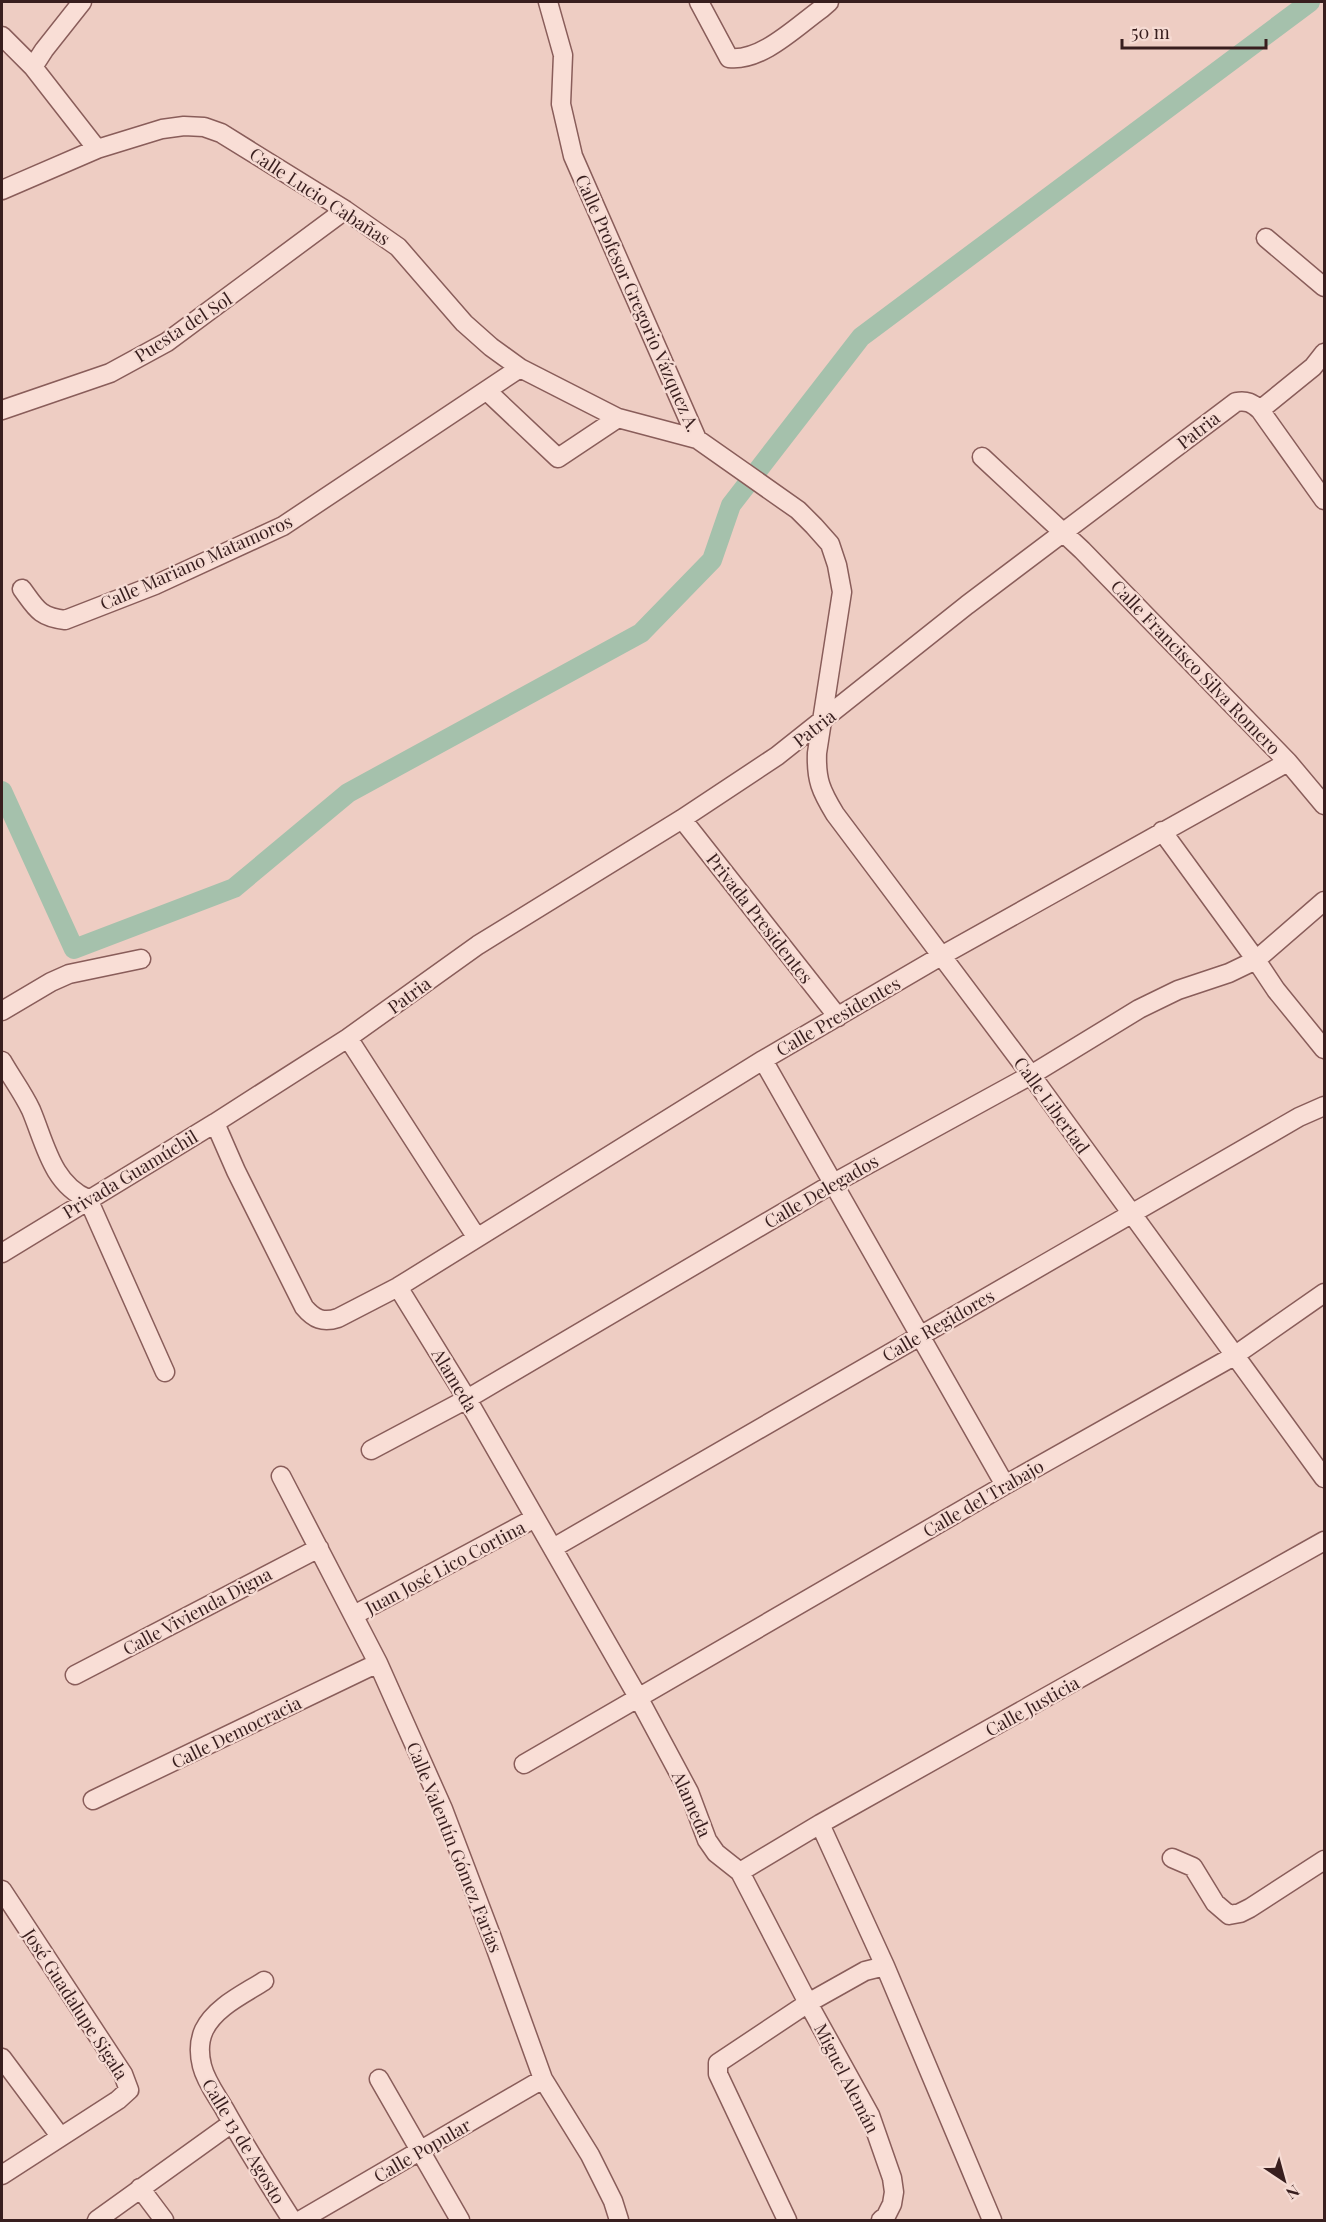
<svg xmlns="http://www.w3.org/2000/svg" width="1326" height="2222" font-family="'Playfair Display',serif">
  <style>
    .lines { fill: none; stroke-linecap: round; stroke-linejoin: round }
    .canal { stroke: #a5c1ac; stroke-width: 20 }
    .minor-casing { stroke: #895d5a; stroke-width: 21 }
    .minor { stroke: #f9ded6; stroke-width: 18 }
    .labels { text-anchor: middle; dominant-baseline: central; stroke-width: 4.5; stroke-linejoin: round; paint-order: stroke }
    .street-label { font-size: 18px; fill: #381e1e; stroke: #f6dbd3 }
  </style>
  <rect width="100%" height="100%" fill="#eecdc3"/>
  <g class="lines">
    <!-- canal -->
    <path class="canal" d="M2,791l72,158 160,-61 114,-95 293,-160 71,-73 19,-55 130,-168 449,-335"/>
    <!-- minor casing -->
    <g class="minor-casing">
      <path id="minor" d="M548,2l15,53 -2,49 12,52 124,283 101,71 16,16 16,18 7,21 5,27 -25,161c-1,27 4,38 18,61l196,261 293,403
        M699,2l30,56c32,4 67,-31 92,-49l8,-7
        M2,36l31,31 64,82
        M33,67l11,-17 38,-48
        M2,190l95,-41 65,-20 22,-3 20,1 17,6 124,77 53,37 66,76 27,24 29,21 98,50 79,21
        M1266,238l58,49
        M487,391l71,67 60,-40
        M2,410l108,-37 57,-31 178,-132
        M1260,410l53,-43 11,-14
        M982,457l100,93 206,212 36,43
        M22,589c14,19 17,28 43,31l90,-35 128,-59 237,-158
        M682,819l156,198
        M1162,831l94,129 68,-59
        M2,1011l49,-29 18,-8 72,-15
        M348,1038l129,200
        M763,1060l242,425
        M2,1061c9,16 21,32 29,49 14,33 21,74 57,89l77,173
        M215,1123l133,-85 130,-93 204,-126 95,-63 190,-151 269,-203c11,-2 16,1 24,8l64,90
        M2,1253l213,-130 21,48 68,136c10,12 19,16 34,11l60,-31 365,-227 178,-104 347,-194
        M398,1287l69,112 171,298 51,95 18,48 9,13 24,19 68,131 62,112 22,63 2,14 -2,12 -6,12 -5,4
        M371,1450l96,-51 365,-215 199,-109 108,-66 39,-19 51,-17 27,-13 20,30 48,59
        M281,1476l97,187 65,146 49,129 51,141 47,76 23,46 6,19
        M553,1548l746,-431 25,-11
        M354,1615l181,-97
        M75,1675l244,-127
        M524,1764l481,-279 229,-129 90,-63
        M93,1800l285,-137
        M820,1824l65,142
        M1172,1858l21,9 22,36 14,12 11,-2 10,-5 74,-48
        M740,1872l80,-48 504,-283
        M2,1890l121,184 6,16 -11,10 -116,75
        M264,1981c-20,13 -49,26 -60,49 -5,11 -5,24 -2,36 4,16 15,30 23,44 21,38 44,74 67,110
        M2,2058l58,78
        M379,2079l81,141
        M140,2188l24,32
        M97,2220l135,-97
        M301,2220l242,-141
        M787,2220l-69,-146v-11l90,-60 57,-32 20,-5 107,254"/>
    </g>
    <!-- minor -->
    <use href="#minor" class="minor"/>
  </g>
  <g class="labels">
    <!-- street labels -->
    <g class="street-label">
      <text transform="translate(320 196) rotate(33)">Calle Lucio Cabañas</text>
      <text transform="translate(638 303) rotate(66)">Calle Profesor Gregorio Vázquez A.</text>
      <text transform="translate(183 327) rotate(-33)">Puesta del Sol</text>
      <text transform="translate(1198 430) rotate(-38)">Patria</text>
      <text transform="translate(196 562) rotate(-24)">Calle Mariano Matamoros</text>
      <text transform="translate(1196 667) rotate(46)">Calle Francisco Silva Romero</text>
      <text transform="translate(814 728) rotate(-38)">Patria</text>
      <text transform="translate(760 918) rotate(52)">Privada Presidentes</text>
      <text transform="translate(409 995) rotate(-36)">Patria</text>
      <text transform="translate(838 1016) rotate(-30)">Calle Presidentes</text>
      <text transform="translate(1052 1105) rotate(54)">Calle Libertad</text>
      <text transform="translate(130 1174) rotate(-31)">Privada Guamúchil</text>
      <text transform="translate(821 1191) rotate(-30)">Calle Delegados</text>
      <text transform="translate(938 1325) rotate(-30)">Calle Regidores</text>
      <text transform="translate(455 1380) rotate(59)">Alameda</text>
      <text transform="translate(983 1498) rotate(-30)">Calle del Trabajo</text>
      <text transform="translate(445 1567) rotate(-28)">Juan José Lico Cortina</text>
      <text transform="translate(197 1611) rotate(-28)">Calle Vivienda Digna</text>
      <text transform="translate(1032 1706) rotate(-29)">Calle Justicia</text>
      <text transform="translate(236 1732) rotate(-26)">Calle Democracia</text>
      <text transform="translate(692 1804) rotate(66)">Alameda</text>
      <text transform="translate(455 1847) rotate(68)">Calle Valentín Gómez Farías</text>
      <text transform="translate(76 2004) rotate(57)">José Guadalupe Sigala</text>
      <text transform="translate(847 2078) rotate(63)">Miguel Alemán</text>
      <text transform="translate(244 2141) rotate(59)">Calle 13 de Agosto</text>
      <text transform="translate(422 2150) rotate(-30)">Calle Popular</text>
    </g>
  </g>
  <!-- border -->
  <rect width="1326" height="2222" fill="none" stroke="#381e1e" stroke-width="6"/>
  <!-- north arrow -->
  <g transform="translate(1284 2180) rotate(144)" stroke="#f6dbd3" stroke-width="4.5" paint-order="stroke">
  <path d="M0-4.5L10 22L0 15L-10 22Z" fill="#381e1e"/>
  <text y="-9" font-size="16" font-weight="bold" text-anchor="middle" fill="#381e1e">N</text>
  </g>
  <!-- scale -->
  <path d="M1122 39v9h144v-9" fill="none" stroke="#381e1e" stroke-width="3"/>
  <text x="1131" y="39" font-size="18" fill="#381e1e" stroke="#f6dbd3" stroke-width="4.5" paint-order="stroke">50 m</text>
</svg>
